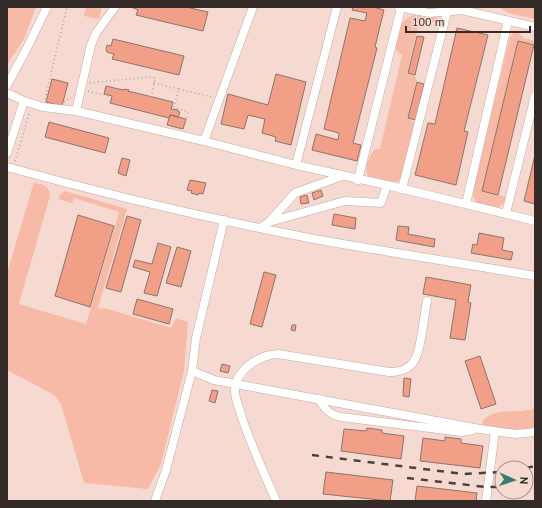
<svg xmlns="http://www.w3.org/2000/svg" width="542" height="508" font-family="'PT Sans',sans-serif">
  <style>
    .green { fill: #f7baa7 }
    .building { fill: #f19f86; stroke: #8c746d }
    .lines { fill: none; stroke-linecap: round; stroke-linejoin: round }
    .minor-casing { stroke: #c4aaa2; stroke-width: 9 }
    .path { stroke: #b49e98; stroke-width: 1.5; stroke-dasharray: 1 3; stroke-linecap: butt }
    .minor { stroke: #fff; stroke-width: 8 }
    .rail { stroke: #4c403c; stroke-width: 2.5; stroke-dasharray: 7 7; stroke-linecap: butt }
  </style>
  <rect width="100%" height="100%" fill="#f6dad2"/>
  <!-- green -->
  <path class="green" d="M7,7h29l-12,32 -17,26z
    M86,7h16l-3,12 -15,-3z
    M499,7h36v12l-27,-6z
    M415,15l22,2 3,5v2l-20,-5 -13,54 8,3 2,4 -9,38 7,5 -13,55 -8,6 -24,-6 -3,-5 -1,-9 7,-13 3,-2h4l22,-94c-3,-2 -5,-3 -6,-7 -1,-6 4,-23 8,-27 3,-3 7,-5 11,-6z
    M515,30l9,8 11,3v4l-17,-4 -35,150 24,6 -2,5 -7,6 -22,-5 -3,-9v-5l37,-152z
    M34,182c9,3 16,3 16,14l-31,108 67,20 33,-112 -45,-14 -2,5 -14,-4 2,-4 5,-4 62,18 -29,99 10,1 63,19 5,-10 12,4 -4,49 -23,93 -13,25 -64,-6 -23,-79 -7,-9 -47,-25v-97z
    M535,408v21l-15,2 -37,-6v-5c15,-14 36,-5 52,-12z"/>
  <!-- building -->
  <path class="building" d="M131,7h55l22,5 -5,19 -67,-16 2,-5z
    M353,7h20l11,3 -9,37 2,1 -24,95 8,2 -4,16 -45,-11 4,-16 22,6 1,-7 -15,-4 26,-111 15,3 2,-8 -15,-3z
    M457,28l31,7 -24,96 4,1 -12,53 -41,-10 13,-52 7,1z
    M417,36l7,1 -9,38 -7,-2z
    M113,39l71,17 -5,19 -67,-16 2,-5 -7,-2 -1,-2 1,-5 4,1z
    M518,41l16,4 -36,150 -16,-4z
    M276,74l30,8 -15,63 -16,-4 1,-4 -14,-4 3,-14 -17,-4 -4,14 -23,-5 7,-30 40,11z
    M52,79l16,4 -6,23 -16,-4z
    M417,82l7,2 -8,36 -8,-2z
    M106,86l17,4 1,-1 5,1 -1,1 45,11 -2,7 7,1 2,3 -2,4 -8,-2 -1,3 -59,-15 2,-7 -8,-2z
    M170,115l16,4 -3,10 -16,-4z
    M49,122l60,16 -4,15 -60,-16z
    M535,155v49l-11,-3z
    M122,158l8,2 -4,16 -8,-3z
    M190,180l16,3 -3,11 -4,-1 -1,2 -7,-2 1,-2 -5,-1z
    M321,190l2,6 -9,4 -2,-7z
    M307,195l2,8 -8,1 -1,-7z
    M334,214l22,4 -1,11 -23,-4z
    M78,215l36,11 -24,81 -35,-11z
    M127,216l14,4 -20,72 -15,-4z
    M398,226l11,1 -1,7 27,5 -1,8 -38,-7z
    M479,233l25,5 -2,12 11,2 -2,8 -40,-7 2,-9 4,1z
    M158,243l13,4 -14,49 -13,-3 6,-21 -17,-5 2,-7 17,4z
    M177,247l14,4 -10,36 -15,-4z
    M264,272l12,3 -14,52 -12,-3z
    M426,277l45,8 -3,17 3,1 -6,37 -15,-2 6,-38 -33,-6z
    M137,299l36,10 -4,15 -36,-10z
    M292,325h4l-1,6 -4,-1z
    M480,356l16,48 -15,5 -16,-48z
    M222,364l8,2 -2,7 -8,-2z
    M404,378l7,1 -2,18 -6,-1z
    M212,390l6,1 -3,12 -6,-2z
    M367,428l15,2v3l22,3 -3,23 -60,-8 3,-22 22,2z
    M445,437l16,2v4l22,3 -3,22 -60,-7 3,-23 22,3z
    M326,472l67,8 -3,21 -67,-7z
    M417,486l60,7 -1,8h-61z"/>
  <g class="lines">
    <!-- minor casing -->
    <g class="minor-casing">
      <path id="minor" d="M399,7l30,6 33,-3 73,17
        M7,85l19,-35 21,-43
        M7,93l17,8 19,6 33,4 128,30 92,24 91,20 148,36
        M76,111l15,-66 5,-12 19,-26
        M204,141l49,-134
        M7,153l17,-52
        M296,165l41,-158
        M7,167c101,28 204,52 307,72 73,13 147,24 221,37
        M358,180l43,-172
        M402,189l45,-177
        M466,204l42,-183
        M506,213l29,-117
        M269,222l26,-29 47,-17
        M260,228l9,-6 76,-21 36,2 6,-18
        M192,371l22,9 266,49 36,5 19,-2
        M319,399c5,10 11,16 22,18l121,15 11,-2
        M155,501l11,-31 26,-99 4,-33 28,-118
        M276,501c-12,-28 -24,-54 -34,-83 -2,-9 -7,-18 -7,-27 0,-21 24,-36 43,-37l111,18c27,1 30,-19 33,-40 2,-11 3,-21 5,-31
        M486,501l9,-70"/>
    </g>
    <!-- path -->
    <path class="path" d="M90,83l60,-6 5,1 -4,19
      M154,83l25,6 -5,18 14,5 -4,16
      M179,89l33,8
      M88,91l24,6
      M45,99l22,-92
      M64,102l7,-5
      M15,161l15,-50"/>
    <!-- minor -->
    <use href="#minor" class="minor"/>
    <!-- rail -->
    <path class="rail" d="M312,455l151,19 39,-2
      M526,468l9,-2
      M407,478l79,9h16
      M526,485l9,-2"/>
  </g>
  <!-- border -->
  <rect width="542" height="508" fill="none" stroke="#342a27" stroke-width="16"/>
  <!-- north arrow -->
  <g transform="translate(514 480) rotate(93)"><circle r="19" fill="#f6dad2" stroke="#a8948e"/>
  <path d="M0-3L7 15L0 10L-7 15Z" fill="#357c76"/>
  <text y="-6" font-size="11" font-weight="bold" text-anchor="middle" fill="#342a27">N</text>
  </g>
  <!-- scale -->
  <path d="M406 26v6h124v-6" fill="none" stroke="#342a27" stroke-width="2"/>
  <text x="412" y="26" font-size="12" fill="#342a27" stroke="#f6dad2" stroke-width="3" paint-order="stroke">100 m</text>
</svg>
